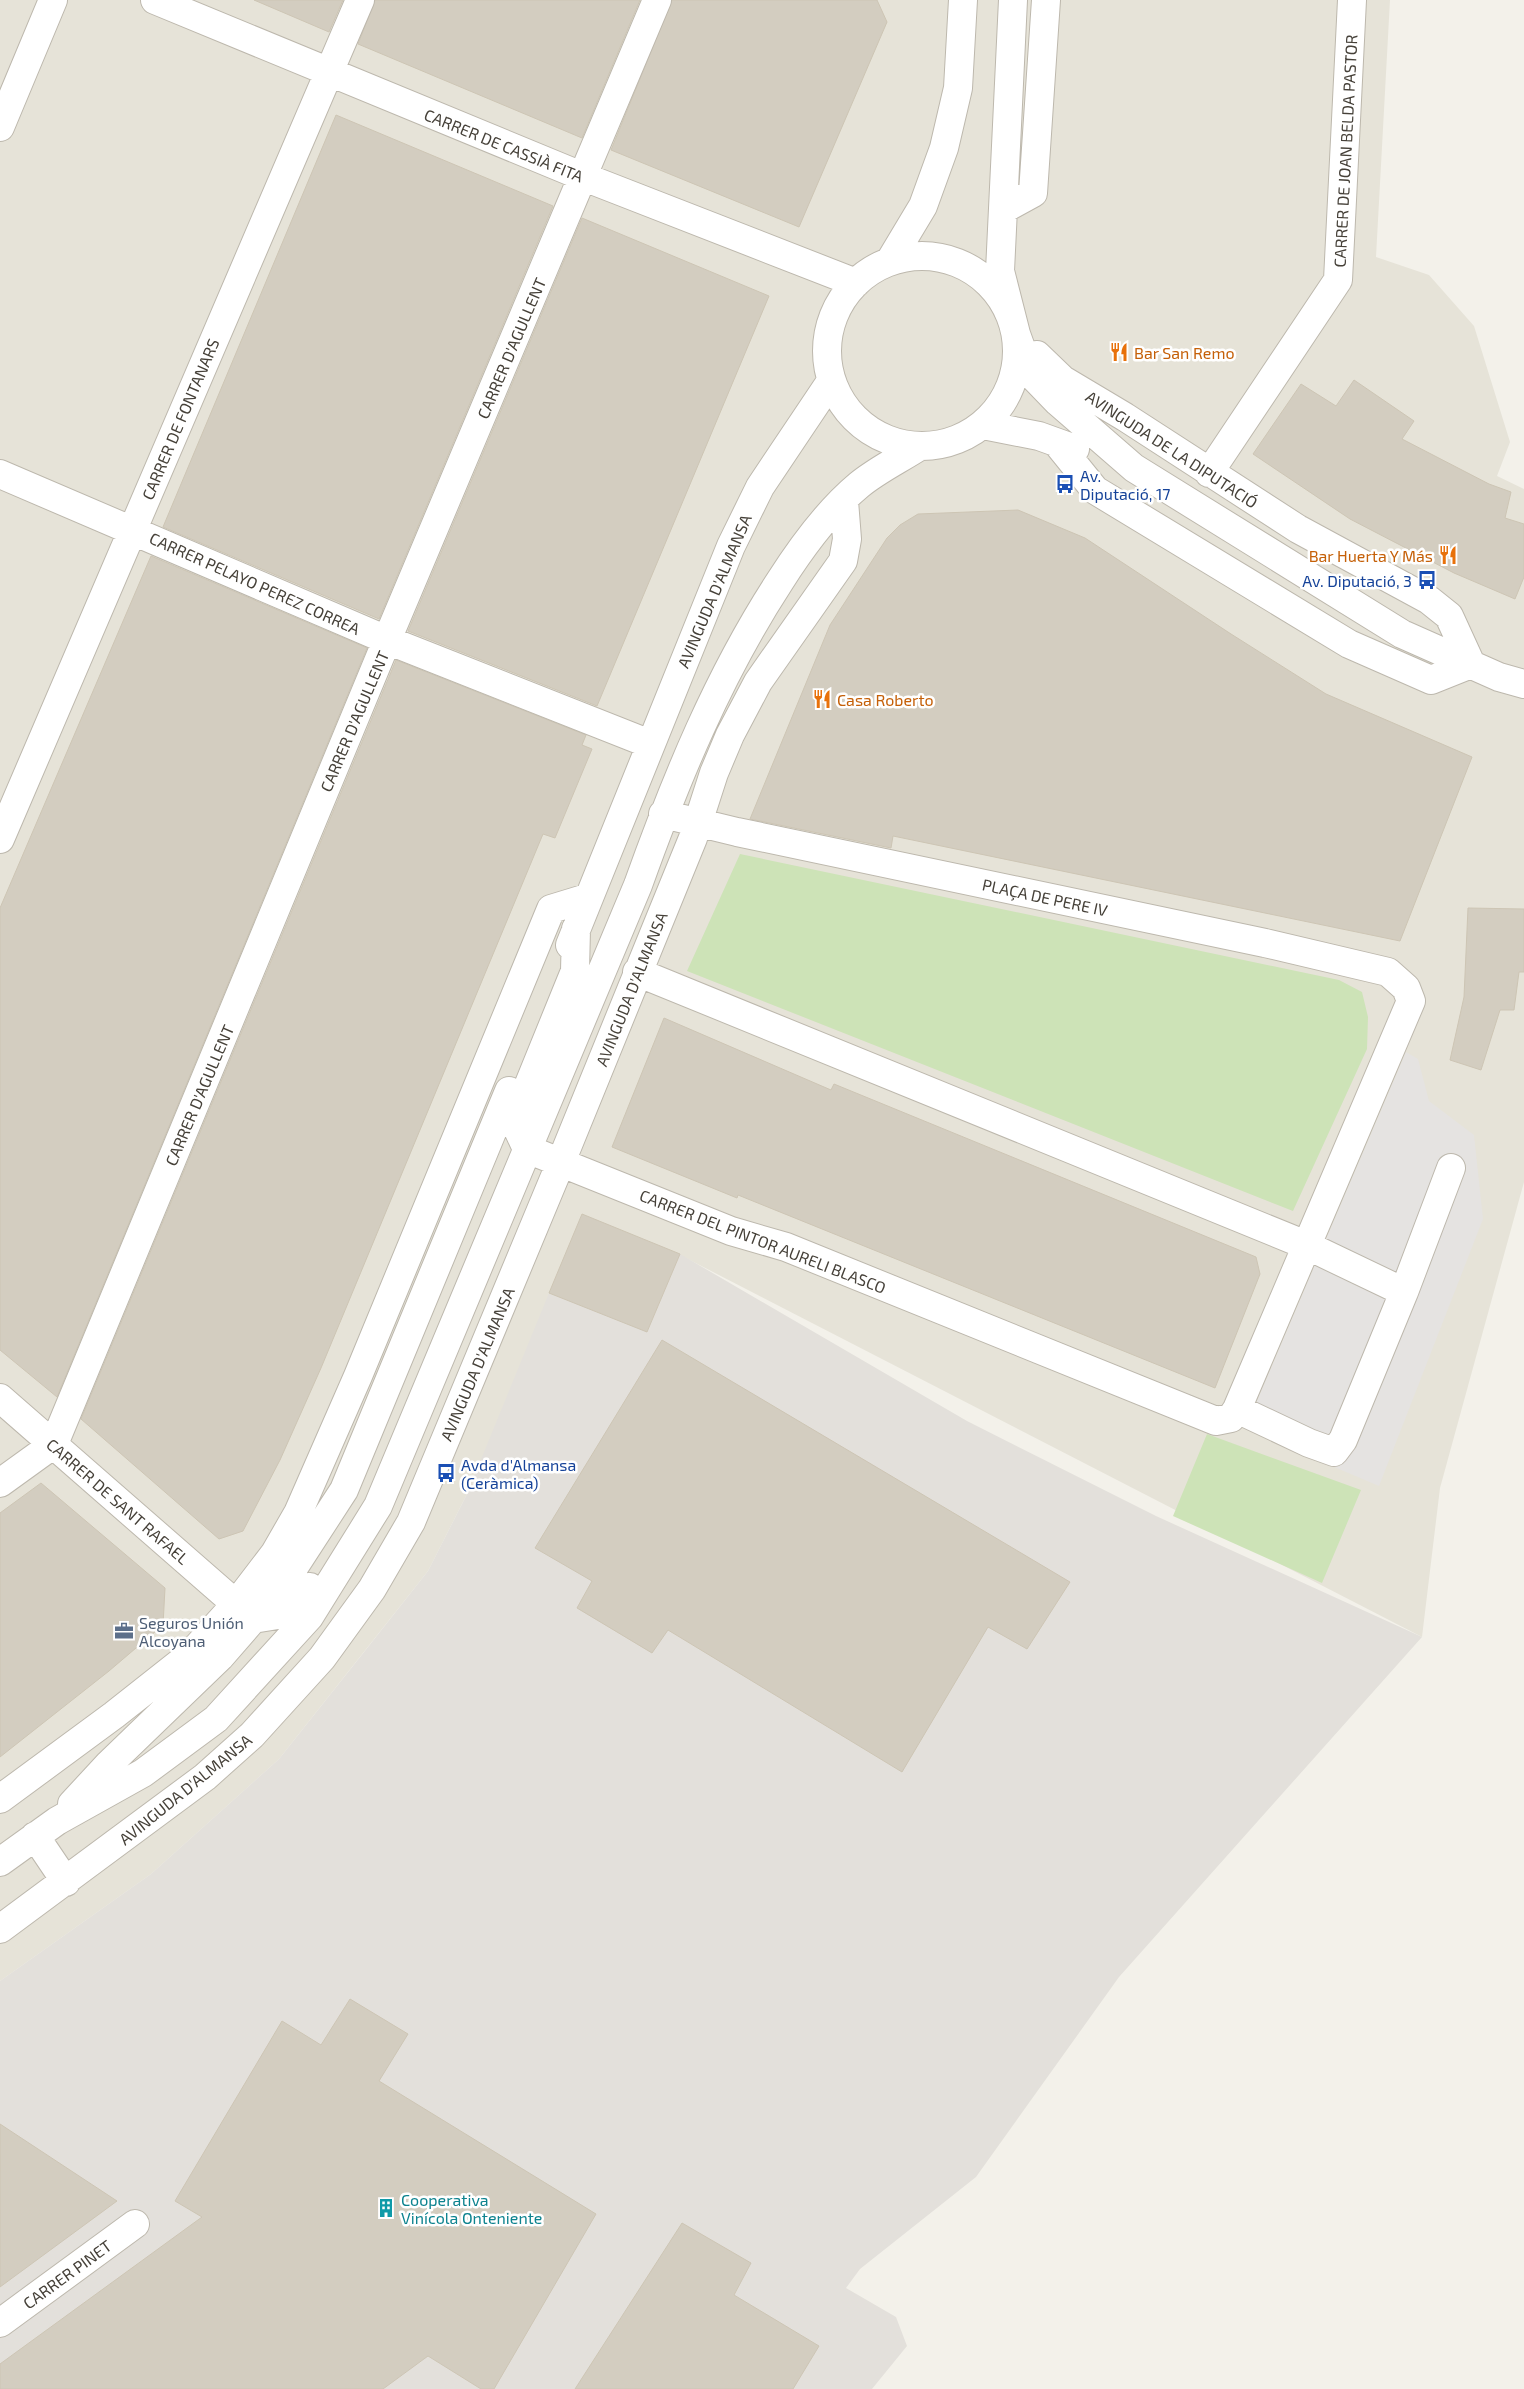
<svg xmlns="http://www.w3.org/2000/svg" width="1524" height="2389" font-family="'Exo 2',sans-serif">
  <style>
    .residential { fill: #e6e3d8 }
    .industrial { fill: #e3e0db }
    .green { fill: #cde3b7 }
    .parking { fill: #e5e3e1 }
    .building { fill: #d3cdc0; stroke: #cdc5b4 }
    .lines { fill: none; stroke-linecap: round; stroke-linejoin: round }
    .minor-casing { stroke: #bdb8ad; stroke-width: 30 }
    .minor { stroke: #fff; stroke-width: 28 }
    .labels { text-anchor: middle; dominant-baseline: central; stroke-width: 5; stroke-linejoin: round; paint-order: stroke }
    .street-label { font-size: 16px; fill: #464139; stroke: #fff }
    .food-label { font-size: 16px; fill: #c56008; stroke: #fff; text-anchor: start }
    .transit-label { font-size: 16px; fill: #164399; stroke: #fff; text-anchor: start }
    .service-label { font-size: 16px; fill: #4e5e75; stroke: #fff; text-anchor: start }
    .culture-label { font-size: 16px; fill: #0d838f; stroke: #fff; text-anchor: start }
  </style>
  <rect width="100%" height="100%" fill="#f3f1ea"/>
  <!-- residential -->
  <path class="residential" d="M0,0h1390l-14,257 53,18 45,51 36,116 -13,34 27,13v693l-84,306 -18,149 -742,-382 -33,77 -181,164 -38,75 -149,188 -128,115 -151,107z"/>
  <!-- industrial -->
  <path class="industrial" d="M680,1254l287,167 189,95 266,121 -303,340 -143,200 -116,92 -14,19 50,29 11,29 -35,43h-872v-408l151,-107 128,-115 89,-112 60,-76 38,-75 83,-203 98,39z"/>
  <!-- green -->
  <path class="green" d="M740,854l599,126 23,12 6,25 -1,32 -74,162 -606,-240z
    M1207,1434l154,56 -39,93 -149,-67z"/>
  <!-- parking -->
  <path class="parking" d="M1406,1052l12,7 11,42 45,34 9,84 -104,267 -134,-57z"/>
  <!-- building -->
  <path class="building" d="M254,0h89l-14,32z
    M375,0h265l-58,138 -224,-94z
    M672,0h205l10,22 -88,205 -188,-77z
    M336,115l217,91 -174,413 -216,-92z
    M582,218l187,78 -172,410 -189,-75z
    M1354,380l60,41 -12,18 87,45 22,8 -6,26 19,6v53l-9,22 -61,-26 -104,-54 -97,-65 48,-70 35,22z
    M1018,510l67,28 146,96 95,60 146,63 -72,184 -507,-105 -2,12 -141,-29 80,-194 57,-87 13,-13 18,-11z
    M151,556l216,92 -310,749 -57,-47v-442z
    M396,660l190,75 -4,10 10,4 -37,89 -12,-4 -222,534 -41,92 -37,71 -24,8 -138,-120z
    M1468,908l56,1v63h-5l-5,38h-14l-19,60 -31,-10 14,-63z
    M664,1018l167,72 3,-6 422,173 4,17 -45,114 -477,-193 -1,3 -125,-51z
    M582,1214l98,40 -33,78 -98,-39z
    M662,1340l408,242 -43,67 -39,-22 -86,145 -234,-142 -16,23 -75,-45 15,-27 -57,-33z
    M41,1483l124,105 -2,37 -54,46 -109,86v-244z
    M350,1999l58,35 -29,47 217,133 -102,175h-13l-53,-33 -45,33h-383v-25l202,-147 -27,-16 107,-180 39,24z
    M0,2124l117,77 -117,86z
    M682,2223l69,40 -17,32 85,51 -26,43h-218z"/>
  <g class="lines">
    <!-- minor casing -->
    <g class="minor-casing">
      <path id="minor" d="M155,0l429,177 272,106
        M1013,0l-13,271 16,63 14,39 28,29 76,66 268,166 97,43 25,7
        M0,127l53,-127
        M1004,209l29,-16 13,-193
        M827 351a95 95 0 1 1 190 0a95 95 0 1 1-190 0Z
        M890,261l33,-55 21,-58 14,-60 5,-88
        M1037,355l26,25 62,37 173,112 131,71 20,16 22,48
        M983,425l56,11 36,13
        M1057,443l38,47 254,154 82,36 40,-16
        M1209,473l129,-193 14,-280
        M0,474l387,166 263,104
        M0,839l360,-839
        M576,929l-1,42 -61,150 13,28 204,82 55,16 430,174 15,-3 6,-9 174,-408 -5,-13 -18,-16 -123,-29 -528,-111 -74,-18
        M570,945l161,-399 29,-59 71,-106
        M637,972l669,273 98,47 -61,148 -9,12 -25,-9 -72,-34
        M1404,1292l47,-124
        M0,1398l253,221 37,-6 20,-26
        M0,1483l54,-39 333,-804 270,-640
        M0,1799l114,-84 76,-60 46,-51 39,-51 23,-40 60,-137 193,-467 36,-11
        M72,1804l37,-40 111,-107 33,-38 32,-38 59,-91 165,-399
        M35,1836l31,46
        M0,1862l57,-41 86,-48 73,-54 93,-102 69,-111 260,-621c38,-106 80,-209 142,-304 21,-33 49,-71 79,-96 18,-15 41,-26 61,-39
        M0,1929l205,-152 47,-42 70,-77 50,-69 39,-67 150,-360 132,-324 21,-65 16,-38 28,-53 85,-121 4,-22 -3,-38
        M0,2323l135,-99"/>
    </g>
    <!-- minor -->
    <use href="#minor" class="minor"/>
  </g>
  <!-- icons -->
  <defs>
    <g id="restaurant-bare" transform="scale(1.5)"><path d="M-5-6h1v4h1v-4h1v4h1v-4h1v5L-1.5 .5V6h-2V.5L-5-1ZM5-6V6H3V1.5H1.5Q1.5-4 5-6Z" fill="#e8710a" stroke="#fff" stroke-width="2.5" paint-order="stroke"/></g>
    <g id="bus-bare" transform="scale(1.5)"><path d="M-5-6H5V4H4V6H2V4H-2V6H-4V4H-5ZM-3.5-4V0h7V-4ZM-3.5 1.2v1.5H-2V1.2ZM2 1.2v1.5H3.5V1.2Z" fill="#1a4fb4" stroke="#fff" stroke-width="2.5" paint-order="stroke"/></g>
    <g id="office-bare" transform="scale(1.5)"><path d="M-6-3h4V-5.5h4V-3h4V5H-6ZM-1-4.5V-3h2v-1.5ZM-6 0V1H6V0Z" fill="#5c6f8a" stroke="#fff" stroke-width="2.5" paint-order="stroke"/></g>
    <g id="building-bare" transform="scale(1.5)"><path d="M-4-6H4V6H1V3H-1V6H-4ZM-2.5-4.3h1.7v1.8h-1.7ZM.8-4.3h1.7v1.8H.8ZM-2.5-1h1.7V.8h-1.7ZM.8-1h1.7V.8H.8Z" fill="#0f9aa8" stroke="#fff" stroke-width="2.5" paint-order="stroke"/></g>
  </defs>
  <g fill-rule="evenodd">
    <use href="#restaurant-bare" x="1119" y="352"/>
    <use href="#bus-bare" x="1065" y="484"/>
    <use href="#restaurant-bare" x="1448" y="555"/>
    <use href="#bus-bare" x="1427" y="580"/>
    <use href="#restaurant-bare" x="822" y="699"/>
    <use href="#bus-bare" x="446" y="1473"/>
    <use href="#office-bare" x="124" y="1631"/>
    <use href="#building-bare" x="386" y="2208"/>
  </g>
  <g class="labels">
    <!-- street labels -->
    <g class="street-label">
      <text transform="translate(504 145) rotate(22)">CARRER DE CASSIÀ FITA</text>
      <text transform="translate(1345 151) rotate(-87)">CARRER DE JOAN BELDA PASTOR</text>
      <text transform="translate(511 348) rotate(-67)">CARRER D'AGULLENT</text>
      <text transform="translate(180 419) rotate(-67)">CARRER DE FONTANARS</text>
      <text transform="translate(1172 449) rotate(33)">AVINGUDA DE LA DIPUTACIÓ</text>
      <text transform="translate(255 583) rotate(24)">CARRER PELAYO PEREZ CORREA</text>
      <text transform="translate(714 591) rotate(-67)">AVINGUDA D'ALMANSA</text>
      <text transform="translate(354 721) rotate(-67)">CARRER D'AGULLENT</text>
      <text transform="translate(1045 897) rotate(12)">PLAÇA DE PERE IV</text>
      <text transform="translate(631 989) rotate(-68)">AVINGUDA D'ALMANSA</text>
      <text transform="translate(199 1095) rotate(-67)">CARRER D'AGULLENT</text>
      <text transform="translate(763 1241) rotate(21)">CARRER DEL PINTOR AURELI BLASCO</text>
      <text transform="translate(477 1364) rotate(-67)">AVINGUDA D'ALMANSA</text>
      <text transform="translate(118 1501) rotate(41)">CARRER DE SANT RAFAEL</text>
      <text transform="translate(185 1789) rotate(-39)">AVINGUDA D'ALMANSA</text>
      <text transform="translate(67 2274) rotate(-36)">CARRER PINET</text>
    </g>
    <!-- food labels -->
    <g class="food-label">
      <text x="1134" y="352">Bar San Remo</text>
      <text x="1433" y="555" text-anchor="end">Bar Huerta Y Más</text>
      <text x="837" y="699">Casa Roberto</text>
    </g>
    <!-- transit labels -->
    <g class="transit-label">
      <text x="1080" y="475">Av.<tspan x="1080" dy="18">Diputació, 17</tspan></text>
      <text x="1412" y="580" text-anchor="end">Av. Diputació, 3</text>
      <text x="461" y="1464">Avda d'Almansa<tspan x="461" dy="18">(Ceràmica)</tspan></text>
    </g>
    <!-- service labels -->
    <g class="service-label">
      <text x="139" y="1622">Seguros Unión<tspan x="139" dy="18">Alcoyana</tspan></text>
    </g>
    <!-- culture labels -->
    <g class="culture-label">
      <text x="401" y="2199">Cooperativa<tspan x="401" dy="18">Vinícola Onteniente</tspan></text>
    </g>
  </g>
</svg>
